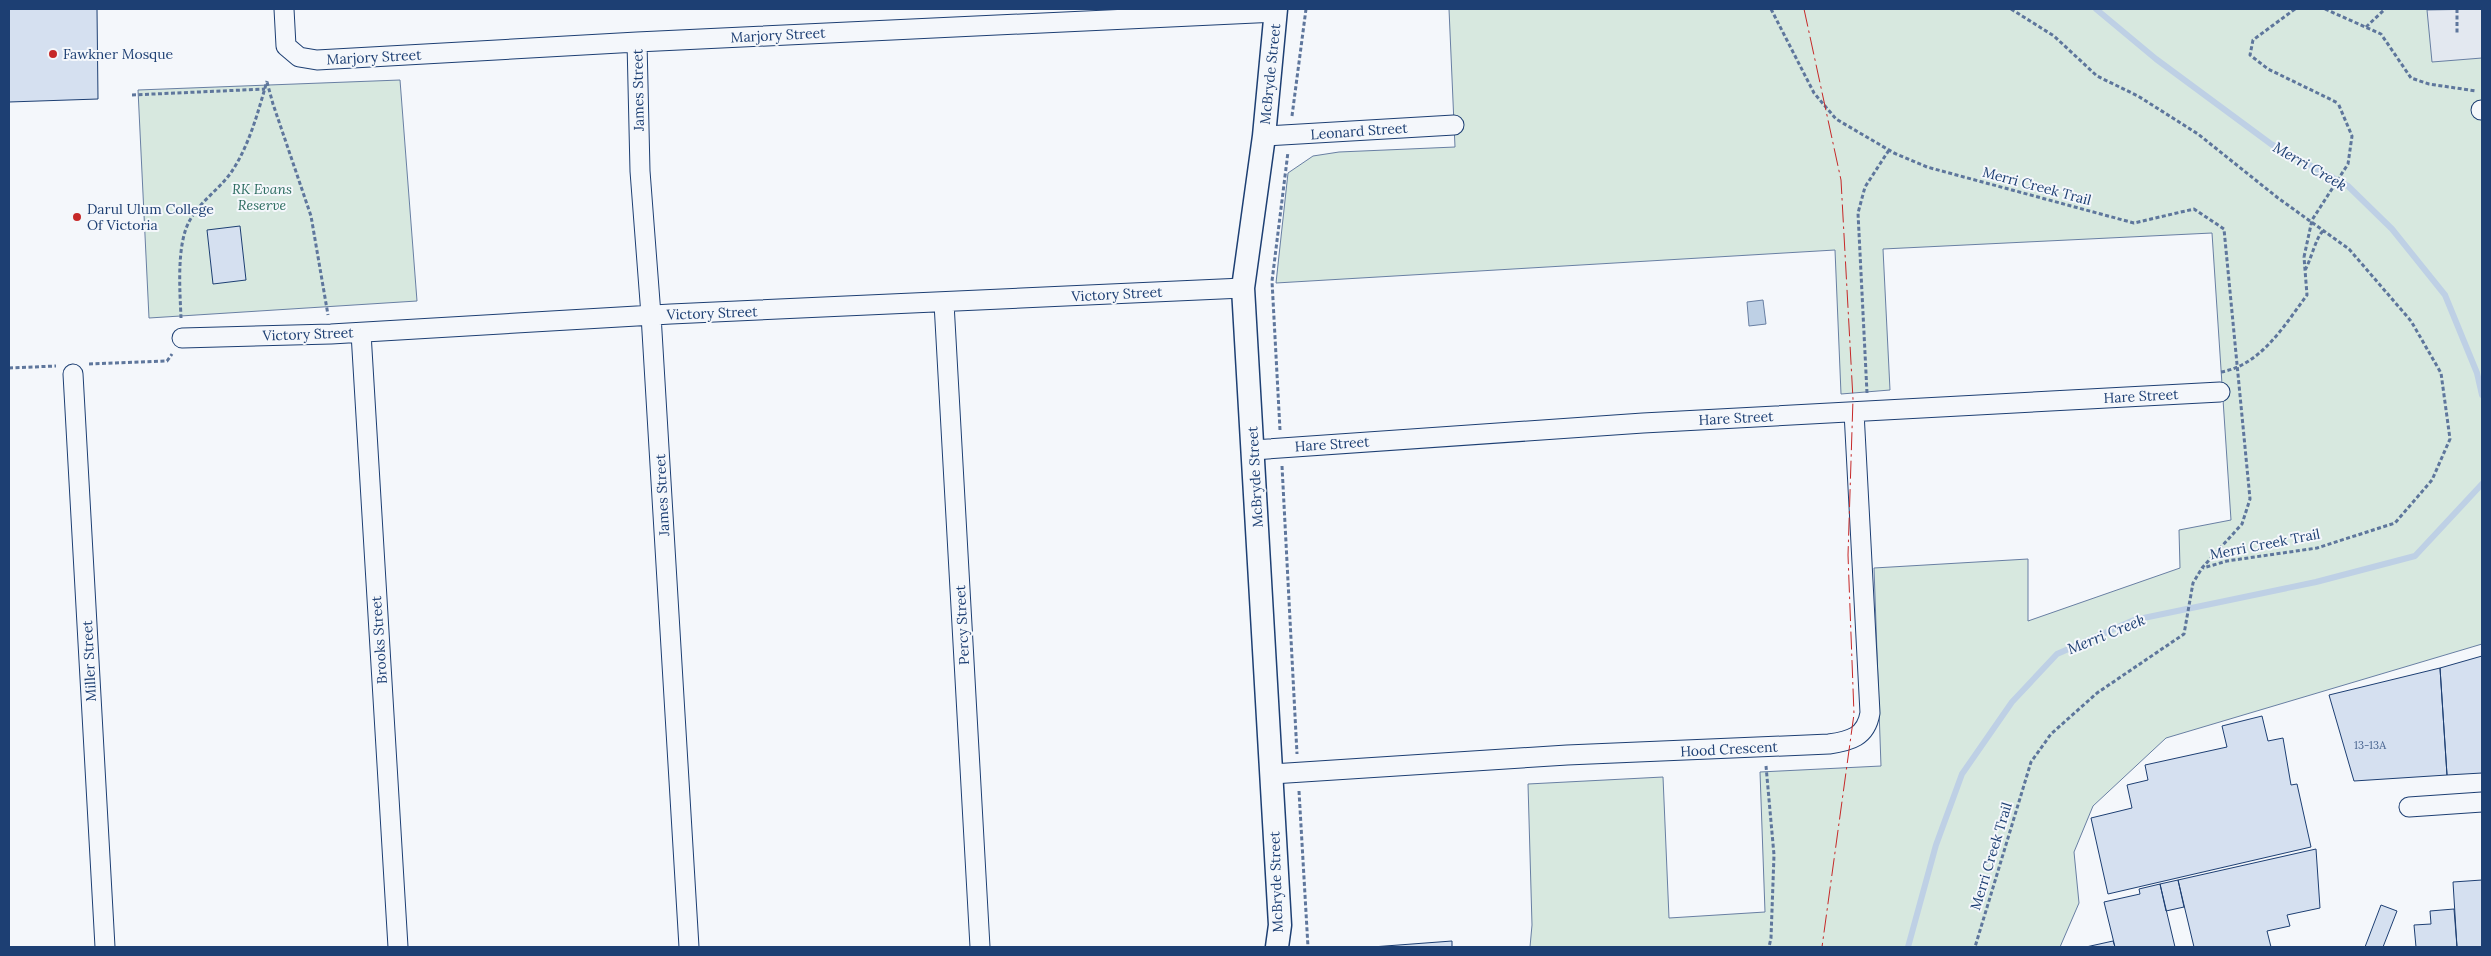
<svg xmlns="http://www.w3.org/2000/svg" width="2491" height="956" font-family="Lora,serif">
  <style>
    .green { fill: #d7e8df; stroke: #687fa3 }
    .parking { fill: #e3e8f0; stroke: #687fa3 }
    .water { fill: #bed0e5; stroke: #687fa3 }
    .lines { fill: none; stroke-linecap: round; stroke-linejoin: round }
    .stream { stroke: #bed0e5; stroke-width: 6 }
    .building { fill: #d5e0f0; stroke: #1d3f73 }
    .minor-casing { stroke: #1d3f73; stroke-width: 21 }
    .tertiary-casing { stroke: #1d3f73; stroke-width: 25 }
    .path { stroke: #5e769c; stroke-width: 3; stroke-dasharray: 4 2.5; stroke-linecap: butt }
    .minor { stroke: #f4f7fb; stroke-width: 19 }
    .tertiary { stroke: #f4f7fb; stroke-width: 22 }
    .path-bridge { stroke: #5e769c; stroke-width: 3; stroke-dasharray: 4 2.5; stroke-linecap: butt }
    .power { stroke: #c62828; stroke-width: 1; stroke-dasharray: 18 4 2.5 4; stroke-linecap: butt }
    .poi-dot { fill: #c62828; stroke: #f4f7fb; stroke-width: 2 }
    .labels { text-anchor: middle; dominant-baseline: central; stroke-width: 4; stroke-linejoin: round; paint-order: stroke }
    .number-label { font-size: 11px; fill: #4b6792 }
    .street-label { font-size: 14px; fill: #1d3f73; stroke: #f4f7fb }
    .poi-label { font-size: 14px; fill: #1d3f73; stroke: #f4f7fb; text-anchor: start }
    .park-label { font-size: 14px; font-style: italic; fill: #2c6c60; stroke: #f4f7fb }
    .water-label { font-size: 15px; font-style: italic; fill: #1d3f73; stroke: #f4f7fb }
  </style>
  <rect width="100%" height="100%" fill="#f4f7fb"/>
  <!-- green -->
  <path class="green" d="M1449,9h1033v635l-316,94 -73,68 -19,46 5,51 -19,44h-530l2,-22 -4,-141 135,-7 6,141 96,-6 -5,-140 121,-6 -7,-198 154,-9v62l152,-53 -1,-38 52,-10 -19,-287 -329,16 7,141 -49,4 -6,-144 -559,33 12,-110 25,-17 26,-4 116,-5z
    M400,80l17,221 -268,17 -11,-228z"/>
  <!-- parking -->
  <path class="parking" d="M2482,9v49l-50,4 -5,-52z"/>
  <!-- water -->
  <path class="water" d="M1763,300l3,24 -17,2 -2,-24z"/>
  <g class="lines">
    <!-- stream -->
    <path class="stream" d="M2096,9l60,50 115,85 77,42 44,43 53,66 32,78 5,22
      M1908,947l28,-102 26,-71 50,-72 45,-48 77,-34 182,-38 99,-26 67,-72"/>
  </g>
  <!-- building -->
  <path class="building" d="M9,9h88l1,90 -89,3z
    M240,226l6,54 -33,4 -6,-54z
    M2482,656v117l-35,2 -7,-107z
    M2440,668l7,107 -93,6 -25,-86z
    M2262,716l6,25 15,-3 8,47 6,-1 14,63 -203,47 -17,-76 41,-10 -5,-23 21,-5 -3,-15 82,-18 -5,-21z
    M2316,849l4,59 -33,7 3,11 -23,5 4,16h-77l-16,-67z
    M2178,880l6,27 -18,4 -6,-27z
    M2482,880v67h-25l-4,-65z
    M2160,884l15,63h-60l-11,-45 36,-8 -1,-5z
    M2381,905l16,6 -14,36h-18z
    M2454,909l3,38h-41l-2,-22 17,-1 -1,-13z
    M1452,941v6h-80z
    M2113,941l2,6h-29z"/>
  <g class="lines">
    <!-- minor casing -->
    <g class="minor-casing">
      <path id="minor" d="M284,9l2,37 13,11 18,3 320,-18 639,-30
        M637,42l3,129 11,144 38,632
        M2481,110h1
        M1264,136l190,-11
        M944,303l36,644
        M361,333l37,614
        M182,338l149,-4 340,-20 572,-26
        M73,374l32,573
        M1253,450l390,-27 577,-31
        M1272,774l295,-19 262,-11c21,-3 37,-7 41,-31l-16,-301
        M2409,807l73,-5"/>
    </g>
    <!-- tertiary casing -->
    <g class="tertiary-casing">
      <path id="tertiary" d="M1276,9l-12,127 -21,152 37,637 -3,22"/>
    </g>
    <!-- path -->
    <path class="path" d="M1771,9l43,84 22,26 58,34 33,14 207,56 60,-14 30,20 26,270 -8,25 -40,44 -9,15 -9,51 -87,59 -46,41 -20,28 -56,185
      M2011,9l43,27 43,40 41,20 60,38 80,64 71,51 62,72 30,52 9,66 -18,41 -37,43 -78,25 -90,13 -24,7
      M2295,9l-42,31 -3,15 18,14 70,34
      M2325,9l56,25 30,44 18,6 47,7
      M2457,9v24
      M2366,27l19,-18
      M267,82l6,22 38,112 17,99
      M132,95l133,-6
      M1292,116l14,-107
      M2305,270c6,-10 11,-33 18,-39
      M181,318c-1,-27 -5,-74 9,-98 10,-18 28,-30 40,-46 19,-27 28,-62 37,-93
      M89,364l78,-3 5,-7
      M9,368l47,-2
      M2221,372c40,-7 63,-46 86,-77l-3,-38
      M1867,393l-9,-180 7,-26 24,-37
      M1280,430l-8,-149 16,-129
      M1282,466l15,288
      M1766,766l8,89 -3,83 -2,9
      M1299,791l9,156"/>
    <!-- minor -->
    <use href="#minor" class="minor"/>
    <!-- tertiary -->
    <use href="#tertiary" class="tertiary"/>
    <!-- path-bridge -->
    <path class="path-bridge" d="M2304,257l8,-37 36,-56 4,-28 -14,-33"/>
    <!-- power -->
    <path class="power" d="M1804,9l37,171 12,219 -5,156 6,159 -32,233"/>
  </g>
  <!-- markers -->
  <g class="poi-dot">
    <circle cx="53" cy="54" r="5"/>
    <circle cx="77" cy="217" r="5"/>
  </g>
  <g class="labels">
    <!-- number labels -->
    <g class="number-label">
      <text x="2370" y="745">13-13A</text>
    </g>
    <!-- street labels -->
    <g class="street-label">
      <text transform="translate(778 35) rotate(-3)">Marjory Street</text>
      <text transform="translate(374 57) rotate(-3)">Marjory Street</text>
      <text transform="translate(1270 74) rotate(-84)">McBryde Street</text>
      <text transform="translate(638 90) rotate(-91)">James Street</text>
      <text transform="translate(1359 131) rotate(-4)">Leonard Street</text>
      <text transform="translate(2037 186) rotate(15)">Merri Creek Trail</text>
      <text transform="translate(1117 294) rotate(-3)">Victory Street</text>
      <text transform="translate(712 313) rotate(-2)">Victory Street</text>
      <text transform="translate(308 334) rotate(-2)">Victory Street</text>
      <text transform="translate(2141 396) rotate(-3)">Hare Street</text>
      <text transform="translate(1736 418) rotate(-3)">Hare Street</text>
      <text transform="translate(1332 444) rotate(-4)">Hare Street</text>
      <text transform="translate(1255 477) rotate(-93)">McBryde Street</text>
      <text transform="translate(662 495) rotate(-93)">James Street</text>
      <text transform="translate(2265 544) rotate(-11)">Merri Creek Trail</text>
      <text transform="translate(962 625) rotate(-93)">Percy Street</text>
      <text transform="translate(379 640) rotate(-94)">Brooks Street</text>
      <text transform="translate(89 661) rotate(-93)">Miller Street</text>
      <text transform="translate(1729 749) rotate(-3)">Hood Crescent</text>
      <text transform="translate(1991 856) rotate(-73)">Merri Creek Trail</text>
      <text transform="translate(1276 882) rotate(-92)">McBryde Street</text>
    </g>
    <!-- poi labels -->
    <g class="poi-label">
      <text x="63" y="54">Fawkner Mosque</text>
      <text x="87" y="209">Darul Ulum College<tspan x="87" dy="16">Of Victoria</tspan></text>
    </g>
    <!-- park labels -->
    <g class="park-label">
      <text x="262" y="189">RK Evans<tspan x="262" dy="16">Reserve</tspan></text>
    </g>
    <!-- water labels -->
    <g class="water-label">
      <text transform="translate(2310 166) rotate(30)">Merri Creek</text>
      <text transform="translate(2106 634) rotate(-22)">Merri Creek</text>
    </g>
  </g>
  <!-- border -->
  <rect width="2491" height="956" fill="none" stroke="#1d3f73" stroke-width="20"/>
</svg>
